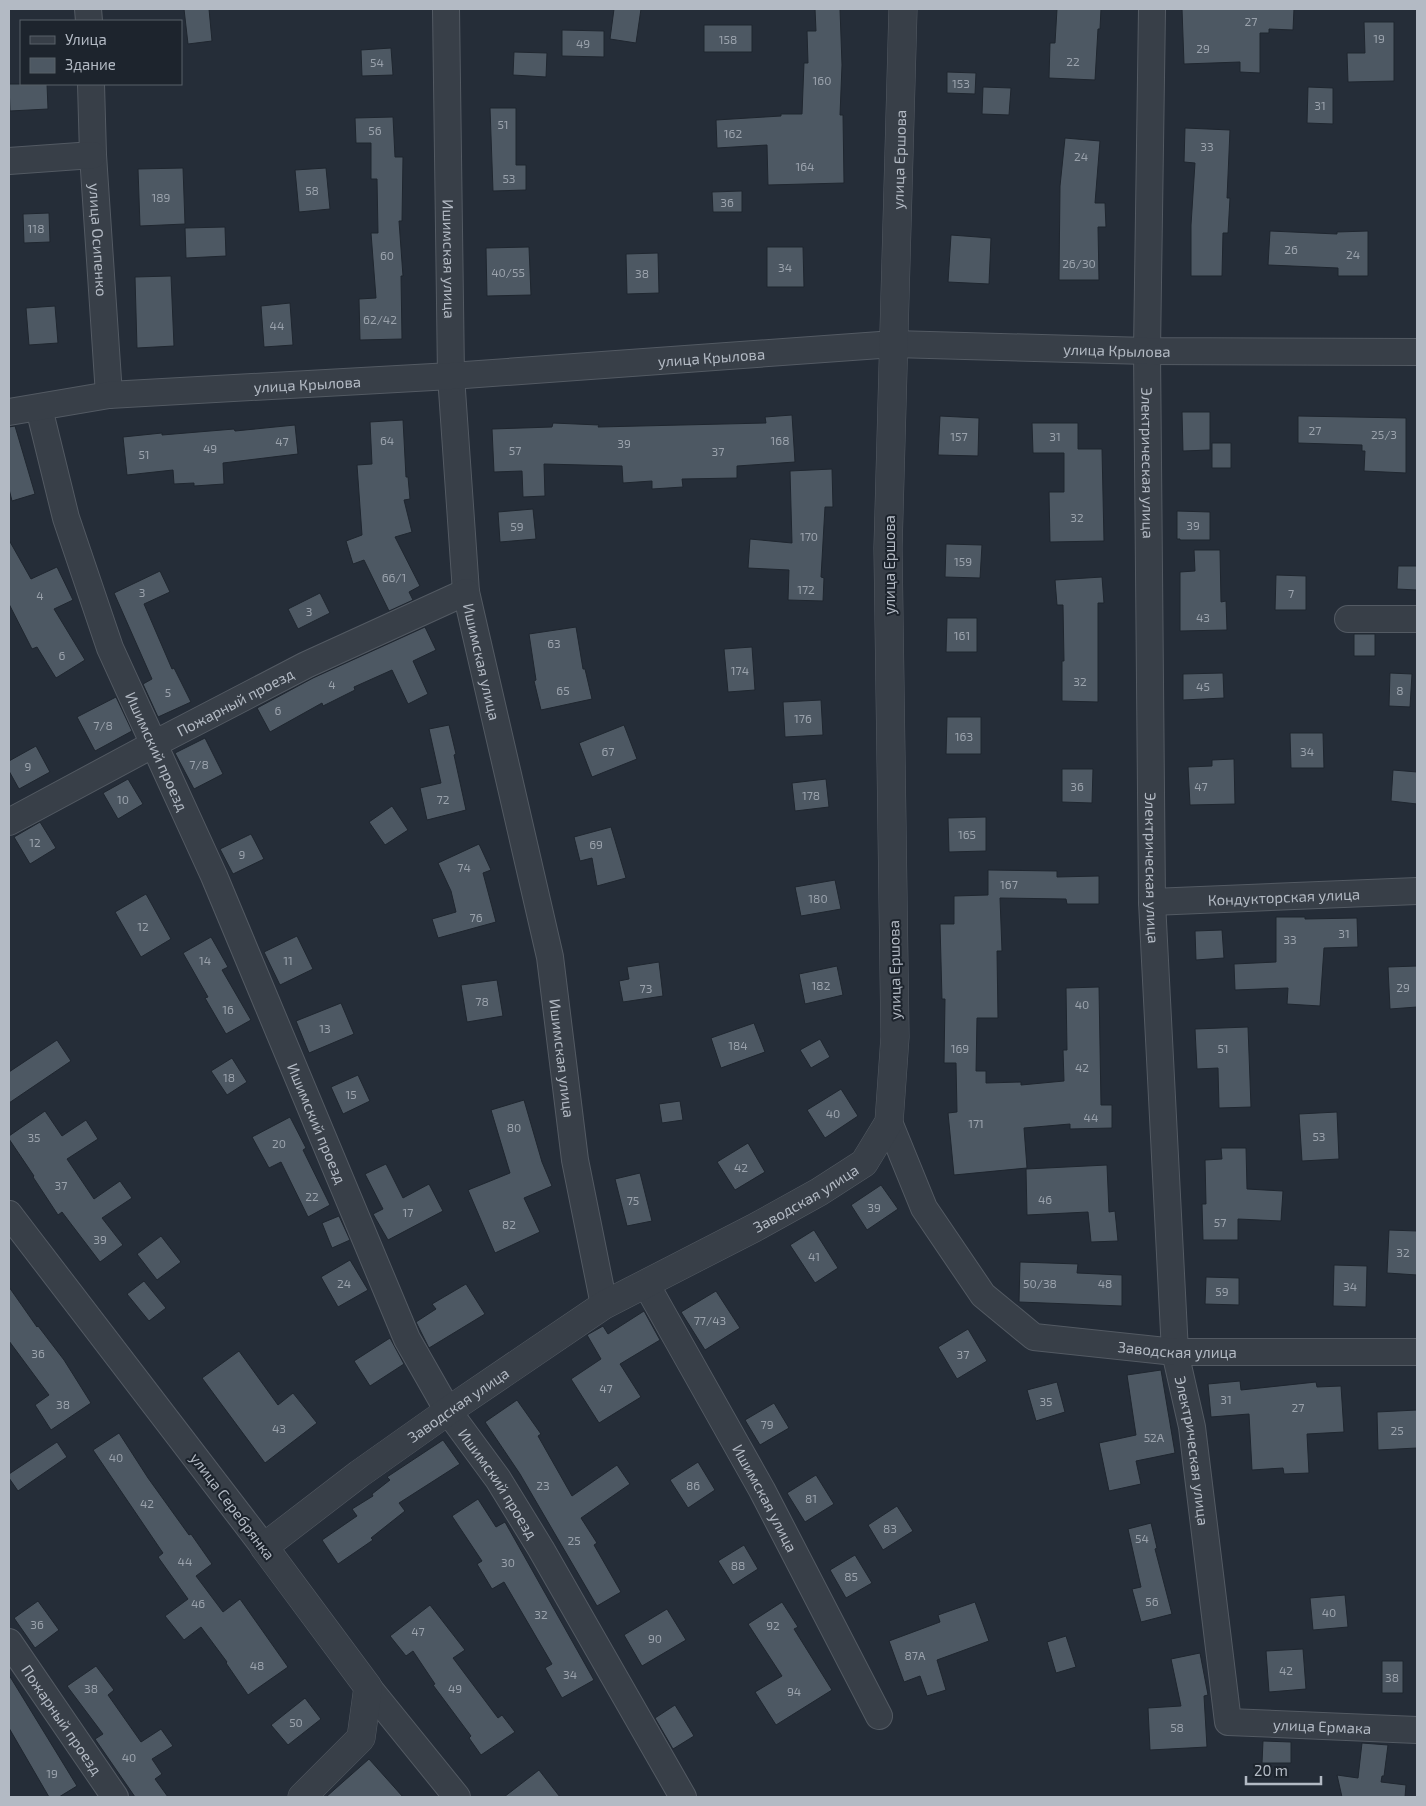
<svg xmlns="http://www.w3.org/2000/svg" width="1426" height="1806" font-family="'Exo 2',sans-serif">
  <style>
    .building { fill: #4d5863; stroke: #1f262f }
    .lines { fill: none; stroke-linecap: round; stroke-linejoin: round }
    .minor-casing { stroke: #535a63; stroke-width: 28 }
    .tertiary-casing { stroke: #535a63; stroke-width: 29 }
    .minor { stroke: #383f48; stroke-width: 26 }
    .tertiary { stroke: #383f48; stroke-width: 28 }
    .labels { text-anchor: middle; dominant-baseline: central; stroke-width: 4; stroke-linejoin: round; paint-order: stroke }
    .number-label { font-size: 12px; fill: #9aa2ac }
    .street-label { font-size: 15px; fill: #b3bac4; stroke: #1d242d }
  </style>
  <rect width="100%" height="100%" fill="#252d38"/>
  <!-- building -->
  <path class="building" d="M184,9h25l3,32 -24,3z
    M614,9h27l-5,34 -26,-4z
    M815,9h25l2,56 -2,50h3l1,68 -76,2 -1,-40 -50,3 -1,-28 65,-4v-2h21l2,-51h4l-1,-32h9z
    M1057,9h44l-1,20h-2l-3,51 -46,-2 1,-35h5z
    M1182,9h112l-1,21 -24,-1v4h-9v40l-20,-1v-10l-56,2z
    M1364,22h30v59l-46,1 -1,-29h18z
    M704,25h48v27h-48z
    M562,30l42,1v26l-42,-1z
    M391,48l2,27 -31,1 -1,-26z
    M514,52l33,1 -1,24 -33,-2z
    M947,72l29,1 -1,21 -28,-1z
    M9,84h38l1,25 -38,2z
    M983,87l28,1 -2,27 -27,-1z
    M1308,87l25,1v36l-26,-1z
    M490,108h26v57h10v25l-33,1z
    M393,117l2,40h8l-1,64h-3l4,55h-2l1,63 -42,1 -1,-41 17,-1 -5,-65h7l-1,-54h-6v-36h-15l-1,-25z
    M1185,128l45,2 -3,68h3l-2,35h-5l-1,43h-31v-51l4,-62 -11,-1z
    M1065,138l35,3 -5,62h10l1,24h-8l1,53h-40l1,-94z
    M183,168l2,56 -45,2 -2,-57z
    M326,168l4,41 -31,3 -4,-42z
    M742,191v21h-29l-1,-20z
    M49,213l1,29 -26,1 -1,-29z
    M225,227l1,29 -40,2 -1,-30z
    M1270,231l67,3v-2l31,-1v45h-30v-8l-70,-3z
    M951,235l40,3 -2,46 -41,-2z
    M529,247l2,48 -44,1 -1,-48z
    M767,247h36l1,40h-37z
    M658,253l1,40 -32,1 -1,-40z
    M171,276l3,70 -37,2 -2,-71z
    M290,303l3,42 -29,2 -3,-41z
    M55,306l3,37 -29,2 -3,-37z
    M1182,412h28v38l-27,1z
    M792,415l3,47 -58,4v12l-55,1 1,8 -31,2v-8l-29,2 -1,-17 -78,-2 1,32 -22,1 -1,-26 -28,1 -2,-43 60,-2 1,-4 46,2 -1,2 168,-4 -1,-6z
    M940,416l39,2 -1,38 -40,-1z
    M1298,416l108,2v55l-42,-2 1,-20h-3v-6l-64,-2z
    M403,420l3,57h2l2,22 -6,1 8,32 -17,5 25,49 -11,6 4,8 -24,11 -25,-51 -11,4 -7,-23 16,-6 -5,-70 15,-1 -2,-42z
    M1032,423h46v26h24l2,92 -54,1 -1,-50h15v-39h-31z
    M295,425l3,29 -75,9 1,21 -30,2v-3l-20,1 -1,-14 -46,5 -4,-38 39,-4v2l72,-6 1,2z
    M15,426l20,68 -23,7 -3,-12v-62z
    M1212,443h19v25h-19z
    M832,469l1,38h-8l-4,70 3,1 -1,23 -35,-1 1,-30 -41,-2 2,-29 42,4 -2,-72z
    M533,509l3,30 -36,3 -2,-30z
    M1177,511l33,1v28h-30v-1h-3z
    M9,540l22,39 26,-12 16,33 -19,9 31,51 -29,18 -19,-31 -5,2 -23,-45z
    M946,544l36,1 -2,33 -35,-1z
    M1194,550h26l1,52 5,-1 1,29 -47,1v-59l15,-1z
    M1398,566h19v24l-20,-1z
    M160,571l10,21 -26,12 28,65 2,-1 17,34 -33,15 -15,-33 9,-5 -38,-86z
    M1276,575l30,1v34h-31z
    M1102,577l2,26h-6v99l-36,-1v-40h2l-1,-56h-6l-2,-25z
    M320,593l10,20 -32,16 -10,-20z
    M947,618h30v34h-31z
    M425,627l11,23 -23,11 15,33 -20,10 -16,-34 -38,17 1,3 -32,16 -1,-3 -52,29 -13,-24 56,-30z
    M576,627l7,42h2l7,30 -51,11 -7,-29 2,-1 -7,-46z
    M1354,634h21v22h-21z
    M752,647l3,43 -27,2 -4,-43z
    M1223,673l1,25 -41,2v-26z
    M1390,673l22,1 -2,33 -21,-1z
    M116,697l16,34 -37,20 -18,-34z
    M821,700l2,35 -38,2 -2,-35z
    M947,717h34v37h-35z
    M449,725l7,29 -2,1 12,55 -39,10 -7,-32 21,-5 -12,-54z
    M624,725l13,34 -45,18 -13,-34z
    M1290,733h33l1,35h-33z
    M205,738l18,36 -29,15 -19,-36z
    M36,746l14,26 -31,17 -10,-18v-10z
    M1234,759l1,45 -45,1 -2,-38 24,-1v-6z
    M1062,769h31l-1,34 -30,-1z
    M1393,770l24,2v32l-26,-3z
    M128,779l15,25 -25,15 -15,-26z
    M826,779l3,28 -34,4 -3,-28z
    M392,806l16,24 -23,15 -16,-23z
    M986,817v34l-37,1 -1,-34z
    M40,822l16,26 -26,16 -16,-27z
    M611,827l15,51 -29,8 -5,-28 -12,3 -6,-24z
    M251,834l13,25 -31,15 -13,-25z
    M479,844l12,26 -8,3 13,49 -58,16 -6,-19 24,-7 -5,-21 -13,-28z
    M988,870l69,1v6l42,-1v28h-32l-1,-5 -66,-1 2,53h-5l1,67h-21l-1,53h10v12l35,-1v3l43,-4 -1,-31h4l-1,-62 33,-1 2,118h11v23l-42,1v-5l-46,4 3,40 -73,7 -6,-62 9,-1 -1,-49h-12l1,-64h-3l-2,-75h14v-28l34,-1z
    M835,880l6,29 -40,7 -6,-29z
    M146,894l25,45 -30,18 -26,-45z
    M1276,917h29v2l52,-1 1,29 -34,1 -4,58 -33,-2 1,-16 -53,2 -1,-26 42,-2z
    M1222,930l2,28 -28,2 -1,-29z
    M297,936l16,33 -33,16 -16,-33z
    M211,937l17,30 -6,3 29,50 -25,14 -21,-36 3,-1 -25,-44z
    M659,962l4,34 -40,6 -4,-21 10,-2 -2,-12z
    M837,966l6,29 -38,9 -6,-30z
    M1417,966v41l-27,2 -2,-42z
    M497,980l6,36 -36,6 -6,-37z
    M341,1003l13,31 -45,19 -13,-32z
    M754,1023l11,29 -44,16 -10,-30z
    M1248,1027l3,80 -32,1 -1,-40 -21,1 -2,-40z
    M820,1039l10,18 -19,11 -11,-18z
    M57,1040l14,21 -62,42v-31z
    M232,1058l15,24 -20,13 -16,-24z
    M358,1075l12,26 -27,13 -12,-27z
    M841,1089l17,27 -33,22 -18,-28z
    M524,1100l18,62 10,24 -28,12 16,34 -45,21 -27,-63 42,-17 -19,-63z
    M680,1101l3,19 -21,3 -3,-19z
    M45,1111l17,25 24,-16 12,19 -31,20 27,40 26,-18 12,17 -30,20 21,27 -23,17 -38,-50 -4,3 -25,-38 1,-1 -25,-37v-3z
    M1337,1112l2,47 -37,2 -3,-47z
    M290,1117l16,31 -3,2 27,55 -22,12 -27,-55 -12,6 -17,-31z
    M748,1143l17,29 -30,18 -18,-28z
    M1221,1148h25l1,41 36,2 -2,30 -43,-2v21h-35l-1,-36h4l-1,-44 17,-1z
    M386,1164l17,34 26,-14 14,27 -55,29 -15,-26 10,-5 -18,-35z
    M1107,1165l2,47 6,-1 3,30 -27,1 -3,-30 -61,3 -1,-46z
    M640,1173l12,48 -25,5 -12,-47z
    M881,1185l17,24 -31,21 -16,-25z
    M339,1216l11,24 -18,8 -10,-25z
    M814,1230l24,38 -23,15 -25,-38z
    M1389,1230l28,1v44l-30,-2z
    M161,1236l20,26 -24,18 -20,-26z
    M350,1260l18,30 -30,17 -17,-30z
    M1020,1262l58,2 -1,9 45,2v31l-103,-4z
    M1334,1265l33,1 -1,41 -33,-1z
    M1206,1277l33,1v27l-34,-1z
    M144,1281l22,27 -17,13 -22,-27z
    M466,1284l19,30 -56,34 -13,-26 20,-13 -4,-5z
    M9,1287l28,40 1,-1 26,34 27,43 -40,27 -16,-25 14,-10 -40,-54z
    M716,1291l24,37 -35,22 -24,-38z
    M644,1311l16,29 -40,24 21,33 -42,26 -28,-44 30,-20 -14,-24 16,-9 5,8z
    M968,1329l19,32 -30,18 -19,-32z
    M390,1338l14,26 -34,22 -16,-25z
    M239,1351l39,54 15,-12 24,30 -52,40 -63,-85z
    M1161,1370l14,83 -39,8 5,23 -32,7 -10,-48 37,-8 -9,-60z
    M1240,1381l1,9 75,-8 1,5 24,-1 3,46 -37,2 2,39 -25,1 -1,-6 -31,2 -3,-56 -38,3 -3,-33z
    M1057,1382l8,30 -29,9 -9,-31z
    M517,1400l24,34 -3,2 34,60 45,-31 13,19 -49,34 16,25 -3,2 27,47 -24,14 -77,-132 -35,-52z
    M774,1403l15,25 -29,17 -15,-25z
    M1417,1410v38l-39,2 -1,-38z
    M119,1433l29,45 41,57 2,-1 21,30 -16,12 27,36 17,-13 48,68 -40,28 -22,-32 1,-1 -26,-35 -17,13 -19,-24 23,-17 -30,-42 5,-4 -70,-103z
    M443,1440l17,24 -61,39 6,8 -34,27 2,2 -35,24 -16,-24 35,-24 -5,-7 21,-13 -1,-2 18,-14 -3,-3z
    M57,1442l10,15 -49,34 -9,-13v-4z
    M698,1462l17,28 -27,18 -18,-28z
    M816,1475l18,29 -29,18 -18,-29z
    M478,1499l18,28 9,-5 89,158 -32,18 -17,-30 7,-4 -48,-82 -12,7 -15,-25 5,-3 -30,-45z
    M897,1506l16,25 -30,19 -15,-25z
    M1151,1523l6,25 -2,1 17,65 -31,8 -9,-33 9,-2 -13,-58z
    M744,1545l14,24 -25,16 -15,-24z
    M855,1555l17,28 -26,15 -16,-28z
    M1345,1595l3,32 -35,3 -3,-32z
    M38,1601l21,29 -24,18 -21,-30z
    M782,1602l16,25 -4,2 38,61 -56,35 -21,-33 27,-16 -34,-52z
    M975,1602l14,39 -52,19 9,30 -19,6 -7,-20 -16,6 -15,-41 51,-19 -2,-7z
    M430,1605l35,45 -12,8 45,60 4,-3 13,17 -34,23 -12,-17 2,-2 -38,-51 2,-1 -22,-33 -7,5 -16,-20z
    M667,1609l19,31 -44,26 -18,-31z
    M1066,1636l10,31 -20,6 -9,-31z
    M1303,1649l3,40 -37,3 -3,-41z
    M1200,1653l8,42 -4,1 3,51 -57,3 -2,-42 33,-2 -10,-47z
    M1382,1661h21v32h-21z
    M96,1666l18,24 -6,5 33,47 20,-13 12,17 -21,13 10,15 -7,5 13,18h-33l-40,-58 8,-5 -36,-48z
    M9,1675l68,111 -18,11h-10l-40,-69z
    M305,1698l16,21 -33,26 -17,-20z
    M675,1705l19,31 -21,13 -18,-31z
    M1263,1741l28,1v21h-29z
    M1362,1743l26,2 -4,31h-2l-1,6 25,3 -1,12h-63l-5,-22 21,3z
    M369,1759l34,38h-77l26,-23z
    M539,1770l21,27h-56z"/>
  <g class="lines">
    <!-- minor casing -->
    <g class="minor-casing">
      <g id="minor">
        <path d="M88,9l1,12"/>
        <path id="s1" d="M446,9l5,367 15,216 84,365 25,203 29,145"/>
        <path id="s2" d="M1152,9l-5,342 5,551 23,450 17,75 36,295 189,8"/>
        <path id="s3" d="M91,84l2,71 16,240"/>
        <path d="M9,161l84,-6"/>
        <path id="s4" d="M39,408l27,110 44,130 104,228 193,463 41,72 50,68 43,70 142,248"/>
        <path id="s5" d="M9,412l100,-17 342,-19 443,-32 253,7 270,1"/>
        <path d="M1348,619h69"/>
        <path id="s6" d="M9,822l145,-78 152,-79 160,-73"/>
        <path id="s7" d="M1152,902l265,-11"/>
        <path id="s8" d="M889,1122l35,86 59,87 51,42 141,15h242"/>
        <path d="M9,1214l255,333"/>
        <path id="s9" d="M646,1284l116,206 117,226"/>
        <path id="s10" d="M9,1642l106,155"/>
        <path d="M368,1687l89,110"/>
      </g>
    </g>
    <!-- tertiary casing -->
    <g class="tertiary-casing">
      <g id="tertiary">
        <path id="s11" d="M302,1797l59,-59 7,-51 -104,-140 95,-73 89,-63 156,-106 150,-77 65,-36 45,-29 25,-41 6,-85 -7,-489 15,-539"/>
      </g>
    </g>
    <!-- minor -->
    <use href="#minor" class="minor"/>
    <!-- tertiary -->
    <use href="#tertiary" class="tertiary"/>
  </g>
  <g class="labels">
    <!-- number labels -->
    <g class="number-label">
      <text x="1251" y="21">27</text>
      <text x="1379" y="38">19</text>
      <text x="728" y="39">158</text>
      <text x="583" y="43">49</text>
      <text x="1203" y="48">29</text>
      <text x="1073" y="61">22</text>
      <text x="377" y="62">54</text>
      <text x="822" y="80">160</text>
      <text x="961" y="83">153</text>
      <text x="1320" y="105">31</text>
      <text x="503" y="124">51</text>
      <text x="375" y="130">56</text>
      <text x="733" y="133">162</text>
      <text x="1207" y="146">33</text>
      <text x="1081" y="156">24</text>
      <text x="805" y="166">164</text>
      <text x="509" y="178">53</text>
      <text x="312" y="190">58</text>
      <text x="161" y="197">189</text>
      <text x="727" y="202">36</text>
      <text x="36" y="228">118</text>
      <text x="1291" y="249">26</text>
      <text x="1353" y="254">24</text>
      <text x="387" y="255">60</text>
      <text x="1079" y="263">26/30</text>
      <text x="785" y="267">34</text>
      <text x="508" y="272">40/55</text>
      <text x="642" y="273">38</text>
      <text x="380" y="319">62/42</text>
      <text x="277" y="325">44</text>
      <text x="1315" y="430">27</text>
      <text x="1384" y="434">25/3</text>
      <text x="959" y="436">157</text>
      <text x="1055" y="436">31</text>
      <text x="387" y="440">64</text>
      <text x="780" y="440">168</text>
      <text x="282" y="441">47</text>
      <text x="624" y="443">39</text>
      <text x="210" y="448">49</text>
      <text x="515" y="450">57</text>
      <text x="718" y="451">37</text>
      <text x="144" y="454">51</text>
      <text x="1077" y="517">32</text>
      <text x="1193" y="525">39</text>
      <text x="517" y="526">59</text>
      <text x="809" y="536">170</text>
      <text x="963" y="561">159</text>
      <text x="394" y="577">66/1</text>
      <text x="806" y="589">172</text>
      <text x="142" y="592">3</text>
      <text x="1291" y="593">7</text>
      <text x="40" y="595">4</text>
      <text x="309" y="611">3</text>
      <text x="1203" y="617">43</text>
      <text x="962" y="635">161</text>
      <text x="554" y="643">63</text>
      <text x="62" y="655">6</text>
      <text x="740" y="670">174</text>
      <text x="1080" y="681">32</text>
      <text x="332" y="684">4</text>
      <text x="1203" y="686">45</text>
      <text x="563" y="690">65</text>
      <text x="1400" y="690">8</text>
      <text x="168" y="692">5</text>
      <text x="278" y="710">6</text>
      <text x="803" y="718">176</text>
      <text x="103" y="725">7/8</text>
      <text x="964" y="736">163</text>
      <text x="608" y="751">67</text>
      <text x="1307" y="751">34</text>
      <text x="199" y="764">7/8</text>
      <text x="28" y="766">9</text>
      <text x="1077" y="786">36</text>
      <text x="1201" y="786">47</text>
      <text x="811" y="795">178</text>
      <text x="123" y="799">10</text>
      <text x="443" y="799">72</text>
      <text x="967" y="834">165</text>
      <text x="35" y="842">12</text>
      <text x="596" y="844">69</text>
      <text x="242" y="854">9</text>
      <text x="464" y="867">74</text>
      <text x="1009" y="884">167</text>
      <text x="818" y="898">180</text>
      <text x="476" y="917">76</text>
      <text x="143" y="926">12</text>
      <text x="1344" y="933">31</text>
      <text x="1290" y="939">33</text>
      <text x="205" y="960">14</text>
      <text x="288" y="960">11</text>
      <text x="821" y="985">182</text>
      <text x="1403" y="987">29</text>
      <text x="646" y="988">73</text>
      <text x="482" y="1001">78</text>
      <text x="1082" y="1004">40</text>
      <text x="228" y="1009">16</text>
      <text x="325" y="1028">13</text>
      <text x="738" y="1045">184</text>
      <text x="960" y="1048">169</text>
      <text x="1223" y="1048">51</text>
      <text x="1082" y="1067">42</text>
      <text x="229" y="1077">18</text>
      <text x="351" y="1094">15</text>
      <text x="833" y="1113">40</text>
      <text x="1091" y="1117">44</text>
      <text x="976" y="1123">171</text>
      <text x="514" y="1127">80</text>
      <text x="1319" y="1136">53</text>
      <text x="34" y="1137">35</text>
      <text x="279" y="1143">20</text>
      <text x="741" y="1167">42</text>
      <text x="61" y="1185">37</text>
      <text x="312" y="1196">22</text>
      <text x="1045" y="1199">46</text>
      <text x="633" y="1200">75</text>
      <text x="874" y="1207">39</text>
      <text x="408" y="1212">17</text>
      <text x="1220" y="1222">57</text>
      <text x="509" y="1224">82</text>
      <text x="100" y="1239">39</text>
      <text x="1403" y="1252">32</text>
      <text x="814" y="1256">41</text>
      <text x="344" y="1283">24</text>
      <text x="1040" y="1283">50/38</text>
      <text x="1105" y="1283">48</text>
      <text x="1350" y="1286">34</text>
      <text x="1222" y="1291">59</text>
      <text x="710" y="1320">77/43</text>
      <text x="38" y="1353">36</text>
      <text x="963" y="1354">37</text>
      <text x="606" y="1388">47</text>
      <text x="1226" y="1399">31</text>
      <text x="1046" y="1401">35</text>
      <text x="63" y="1404">38</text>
      <text x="1298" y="1407">27</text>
      <text x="767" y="1424">79</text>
      <text x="279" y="1428">43</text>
      <text x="1397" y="1430">25</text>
      <text x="1154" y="1437">52А</text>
      <text x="116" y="1457">40</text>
      <text x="543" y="1485">23</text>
      <text x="693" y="1485">86</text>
      <text x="811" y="1498">81</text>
      <text x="147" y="1503">42</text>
      <text x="890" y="1528">83</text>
      <text x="1142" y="1538">54</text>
      <text x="574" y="1540">25</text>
      <text x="185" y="1561">44</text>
      <text x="508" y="1562">30</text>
      <text x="738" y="1565">88</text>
      <text x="851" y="1576">85</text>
      <text x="1152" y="1601">56</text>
      <text x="198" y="1603">46</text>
      <text x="1329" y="1612">40</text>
      <text x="541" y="1614">32</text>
      <text x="37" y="1624">36</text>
      <text x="773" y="1625">92</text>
      <text x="418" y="1631">47</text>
      <text x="655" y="1638">90</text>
      <text x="915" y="1655">87А</text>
      <text x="257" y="1665">48</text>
      <text x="1286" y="1670">42</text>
      <text x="570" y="1674">34</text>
      <text x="1392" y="1677">38</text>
      <text x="91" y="1688">38</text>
      <text x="455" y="1688">49</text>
      <text x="794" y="1691">94</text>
      <text x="296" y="1722">50</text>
      <text x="1177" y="1727">58</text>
      <text x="129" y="1757">40</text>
      <text x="52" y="1773">19</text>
    </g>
    <!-- street labels -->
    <g class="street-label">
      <text stroke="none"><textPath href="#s11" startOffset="2034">улица Ершова</textPath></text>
      <text stroke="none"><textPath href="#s3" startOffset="156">улица Осипенко</textPath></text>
      <text stroke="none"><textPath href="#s1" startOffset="250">Ишимская улица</textPath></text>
      <text stroke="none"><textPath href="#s5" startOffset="1111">улица Крылова</textPath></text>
      <text stroke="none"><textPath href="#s5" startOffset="705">улица Крылова</textPath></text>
      <text stroke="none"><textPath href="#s5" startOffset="300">улица Крылова</textPath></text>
      <text stroke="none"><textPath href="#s2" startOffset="454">Электрическая улица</textPath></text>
      <text transform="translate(889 565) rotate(-90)">улица Ершова</text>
      <text stroke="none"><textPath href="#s1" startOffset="655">Ишимская улица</textPath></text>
      <text stroke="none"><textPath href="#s6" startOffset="256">Пожарный проезд</textPath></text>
      <text stroke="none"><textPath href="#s4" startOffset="364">Ишимский проезд</textPath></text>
      <text stroke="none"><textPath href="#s2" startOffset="859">Электрическая улица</textPath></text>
      <text stroke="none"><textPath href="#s7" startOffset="132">Кондукторская улица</textPath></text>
      <text transform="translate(894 970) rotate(-91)">улица Ершова</text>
      <text stroke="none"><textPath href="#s1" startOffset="1060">Ишимская улица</textPath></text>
      <text stroke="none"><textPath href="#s4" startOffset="769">Ишимский проезд</textPath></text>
      <text stroke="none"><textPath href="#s11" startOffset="955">Заводская улица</textPath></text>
      <text stroke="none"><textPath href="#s8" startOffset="408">Заводская улица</textPath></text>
      <text stroke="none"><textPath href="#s11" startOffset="550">Заводская улица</textPath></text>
      <text stroke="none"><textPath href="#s2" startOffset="1444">Электрическая улица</textPath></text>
      <text stroke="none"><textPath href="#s4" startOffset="1174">Ишимский проезд</textPath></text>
      <text stroke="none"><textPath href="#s9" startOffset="245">Ишимская улица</textPath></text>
      <text transform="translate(233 1506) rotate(53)">улица Серебрянка</text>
      <text stroke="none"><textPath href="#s10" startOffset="94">Пожарный проезд</textPath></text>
      <text stroke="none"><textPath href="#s2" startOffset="1812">улица Ермака</textPath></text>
    </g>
  </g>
  <!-- border -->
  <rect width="1426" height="1806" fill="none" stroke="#b3bac4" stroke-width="20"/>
  <!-- legend -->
  <rect x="20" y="20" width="162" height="65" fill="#1d242d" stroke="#596069"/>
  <rect x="30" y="36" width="25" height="8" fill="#383f48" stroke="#596069"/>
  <text x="65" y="45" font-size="15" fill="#b3bac4">Улица</text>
  <rect x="30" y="58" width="25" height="15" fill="#4d5863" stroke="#596069"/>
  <text x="65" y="70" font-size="15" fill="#b3bac4">Здание</text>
  <!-- scale -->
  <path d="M1246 1776v8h75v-8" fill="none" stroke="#b3bac4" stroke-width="2.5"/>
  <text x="1254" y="1776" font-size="15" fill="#b3bac4" stroke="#1d242d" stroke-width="4" paint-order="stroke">20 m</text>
</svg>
